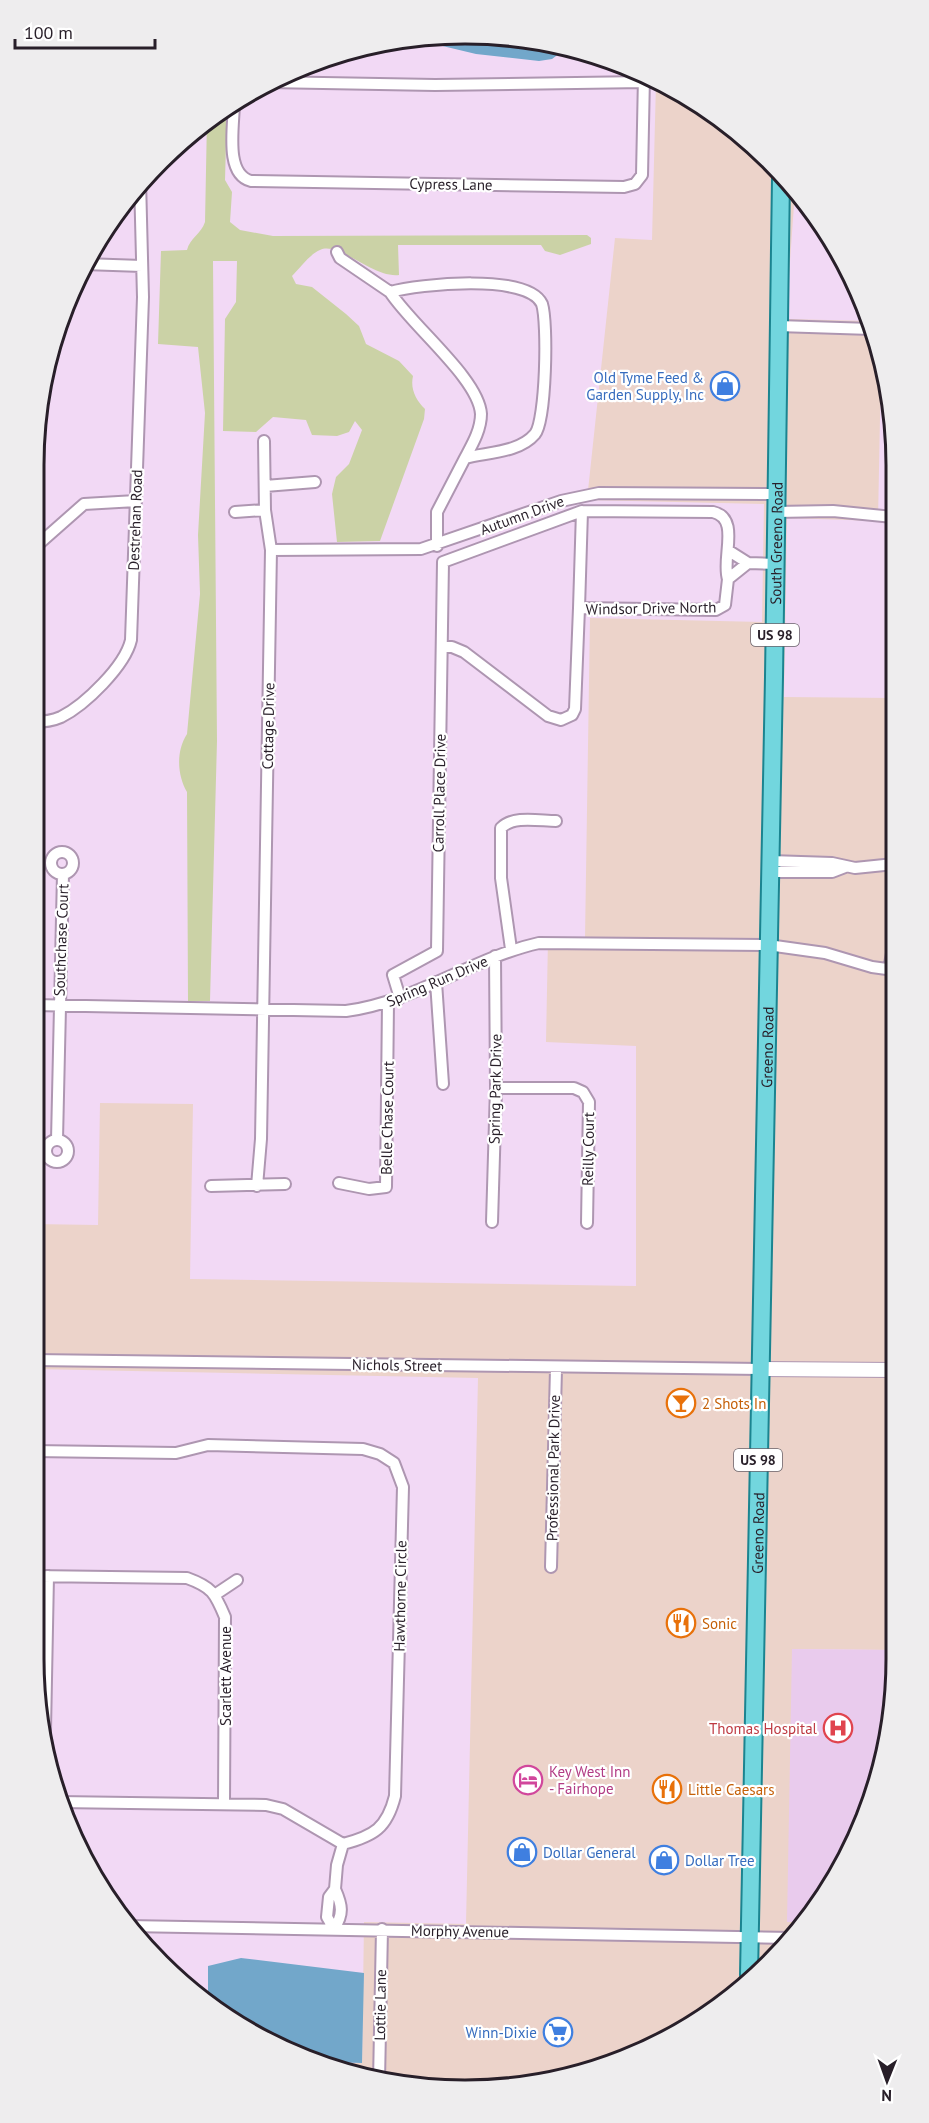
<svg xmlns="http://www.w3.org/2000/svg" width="929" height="2123" font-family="'PT Sans',sans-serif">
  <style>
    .commercial { fill: #ecd3ca }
    .built { fill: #e9cbed }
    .green { fill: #cbd2a6 }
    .water { fill: #72a7ca }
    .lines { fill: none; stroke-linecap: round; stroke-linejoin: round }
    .minor-casing { stroke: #ae96b1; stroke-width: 14 }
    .tertiary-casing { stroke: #ae96b1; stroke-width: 16 }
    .primary-casing { stroke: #1b8490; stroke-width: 20 }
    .minor { stroke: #fff; stroke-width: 10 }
    .tertiary { stroke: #fff; stroke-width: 14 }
    .primary { stroke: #72d6de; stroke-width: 16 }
    .labels { text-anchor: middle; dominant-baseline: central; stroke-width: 4.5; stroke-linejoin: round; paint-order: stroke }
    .shield { fill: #fff; stroke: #686269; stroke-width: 1.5 }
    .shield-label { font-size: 14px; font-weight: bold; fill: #281f29 }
    .street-label { font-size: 15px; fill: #281f29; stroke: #fff }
    .shop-label { font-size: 15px; fill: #366cbe; stroke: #fff; text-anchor: end }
    .food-label { font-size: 15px; fill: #c56008; stroke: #fff; text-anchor: start }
    .health-label { font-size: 15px; fill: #be3a42; stroke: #fff; text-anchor: end }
    .hotel-label { font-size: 15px; fill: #b23c85; stroke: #fff; text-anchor: start }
    .rim { fill: none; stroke: #281f29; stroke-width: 3 }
  </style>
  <rect width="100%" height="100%" fill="#f2d9f5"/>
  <!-- commercial -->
  <path class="commercial" d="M656,82l49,24 90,84 -9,129 83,2 12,46 -3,154 -91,-3 -3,179 109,1 3,952 -103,-1 -5,273h16l-15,21 -109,89 -77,35 -82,19 -140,-4 -53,-20 34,1 2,-141 102,2 12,-546 -445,-9v-145l65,1 2,-122 93,1 -3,175 446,7v-240l-90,-4 2,-103 37,-1 5,-320 172,4 2,-118 -177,-4 28,-262 37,2z"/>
  <!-- built -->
  <path class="built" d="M792,1649l104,1 -23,148 -35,76 -34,48h-17z"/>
  <!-- green -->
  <path class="green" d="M227,107l-2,73 7,12 -2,30 10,8 33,6 314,-1 4,3v6l-31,11 -15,-4 -4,-6h-143l1,30c-27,3 -60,-34 -79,-25 -10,4 -20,18 -28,26l4,8 16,3 34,27 13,12 7,18 33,17 14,15c-3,13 3,24 12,33l-1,10 -44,122 -43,1 -5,-48 4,-17 13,-13 13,-34 -7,-9 -6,11 -12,4 -25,-1 -6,-15 -33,-3 -17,15 -33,-1 2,-112 11,-17 1,-41h-24l4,480 -7,260h-22l-1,-209c-10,-17 -11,-41 0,-58l13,-140 -2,-59 7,-122 -7,-66 -40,-3 3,-93 26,-1c3,-12 14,-16 18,-28l2,-103z"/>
  <!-- water -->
  <path class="water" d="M437,34l84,3 42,9 -3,7 -8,6 -13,2 -63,-7 -67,-16z
    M241,1958l123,15 -2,90 -34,-1 -79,-30 -41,-33v-33z"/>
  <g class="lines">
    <!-- minor casing -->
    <g class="minor-casing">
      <path id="minor" d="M267,82l168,3 209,-3
        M234,102c0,23 -10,72 17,79l373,6 11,-3 7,-9 2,-99
        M337,252l3,6 50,34c29,-8 138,-19 152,12 6,19 4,116 -7,130 -16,19 -48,18 -70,24l-28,54v34
        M84,264l58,2
        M390,292c22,34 89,87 91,122 0,16 -9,31 -16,44
        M778,326l93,3
        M265,486l50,-4
        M235,512l30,-2
        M775,512l58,-1 60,6
        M33,549l51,-45 52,-3
        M271,550l150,-1 140,-48 38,-8 176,1
        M729,551l19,12
        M579,608l3,-97
        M442,647h10l12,5 84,64 13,4 11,-5 3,-6 4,-101 137,2 9,-5 3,-26 20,-16 27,1
        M33,722c10,0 19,-1 28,-5 24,-12 64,-51 70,-77l12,-343 -3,-117
        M51 863a11 11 0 1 1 22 0a11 11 0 1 1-22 0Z
        M770,861l62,2 23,5 39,-4
        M769,872h63l13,-5
        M511,949l-10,-71v-50c12,-13 39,-7 55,-7
        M889,969l5,-26
        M436,982l7,102
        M400,998l-7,-23 44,-24 6,-389 139,-51 131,1c28,6 8,47 15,67
        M33,1005l313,6c69,-9 126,-53 193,-68l229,2 57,8 47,14 22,3
        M496,1088h78l9,4 6,10 -2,121
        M46 1151a11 11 0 1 1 22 0a11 11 0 1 1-22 0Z
        M57,1140l6,-266
        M339,1183l30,6 17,-2 2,-184
        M211,1186l74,-2
        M257,1186l4,-47 10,-589 -6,-40 -1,-69
        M492,1222l4,-134 -1,-132
        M33,1360l728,9
        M33,1451l143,2 32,-8 155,4 17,5 14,9 9,24 -8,309c-8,32 -21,40 -52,48l-6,21 -2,24 -6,8 -2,20 7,12c10,-15 8,-24 1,-40
        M551,1567l5,-198
        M33,1576l154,2c25,9 28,15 38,39l-1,186
        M216,1594l21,-14
        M45,1730l3,-154
        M58,1802l208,3 17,4 60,35
        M128,1926l665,12
        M379,2081l3,-152"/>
    </g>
    <!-- tertiary casing -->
    <g class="tertiary-casing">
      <path id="tertiary" d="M761,1369l134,1"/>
    </g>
    <!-- primary casing -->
    <g class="primary-casing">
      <g id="primary">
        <path id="s1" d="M749,1975l25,-1298 7,-499"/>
      </g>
    </g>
    <!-- minor -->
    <use href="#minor" class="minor"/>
    <!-- tertiary -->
    <use href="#tertiary" class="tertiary"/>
    <!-- primary -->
    <use href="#primary" class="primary"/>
  </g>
  <!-- icons -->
  <defs>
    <g id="shop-ring" transform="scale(1.5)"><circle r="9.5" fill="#fff" stroke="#3f7fe0" stroke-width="1.5"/><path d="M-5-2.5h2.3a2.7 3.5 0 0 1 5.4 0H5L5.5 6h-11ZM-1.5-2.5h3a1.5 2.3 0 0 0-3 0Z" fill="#3f7fe0"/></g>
    <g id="bar-ring" transform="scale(1.5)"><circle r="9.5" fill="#fff" stroke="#e8710a" stroke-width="1.5"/><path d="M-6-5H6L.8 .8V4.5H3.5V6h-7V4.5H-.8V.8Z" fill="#e8710a"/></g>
    <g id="restaurant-ring" transform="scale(1.5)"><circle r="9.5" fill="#fff" stroke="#e8710a" stroke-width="1.5"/><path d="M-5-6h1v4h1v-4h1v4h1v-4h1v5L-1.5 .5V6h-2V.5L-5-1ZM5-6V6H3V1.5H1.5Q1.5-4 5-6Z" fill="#e8710a"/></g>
    <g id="hospital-ring" transform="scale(1.5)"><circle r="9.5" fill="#fff" stroke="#e0444e" stroke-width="1.5"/><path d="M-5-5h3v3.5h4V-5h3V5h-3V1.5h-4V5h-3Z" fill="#e0444e"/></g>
    <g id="hotel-ring" transform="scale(1.5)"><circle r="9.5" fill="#fff" stroke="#d1479c" stroke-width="1.5"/><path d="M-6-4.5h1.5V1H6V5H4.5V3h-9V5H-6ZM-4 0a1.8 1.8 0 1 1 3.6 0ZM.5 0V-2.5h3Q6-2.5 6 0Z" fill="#d1479c"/></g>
    <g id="supermarket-ring" transform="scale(1.5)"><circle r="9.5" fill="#fff" stroke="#3f7fe0" stroke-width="1.5"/><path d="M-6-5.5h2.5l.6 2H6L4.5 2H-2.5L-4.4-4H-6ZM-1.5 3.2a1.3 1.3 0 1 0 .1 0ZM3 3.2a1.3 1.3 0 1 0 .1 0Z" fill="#3f7fe0"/></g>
  </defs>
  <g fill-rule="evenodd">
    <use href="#shop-ring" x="725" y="386"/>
    <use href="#bar-ring" x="681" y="1403"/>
    <use href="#restaurant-ring" x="681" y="1623"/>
    <use href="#hospital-ring" x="838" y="1728"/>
    <use href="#hotel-ring" x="528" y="1780"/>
    <use href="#restaurant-ring" x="667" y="1789"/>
    <use href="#shop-ring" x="522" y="1852"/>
    <use href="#shop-ring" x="664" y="1860"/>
    <use href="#supermarket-ring" x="558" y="2032"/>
  </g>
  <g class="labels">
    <!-- shield labels -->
    <g class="shield">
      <rect x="751" y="624" width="48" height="22" rx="4.5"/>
      <rect x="734" y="1449" width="48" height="22" rx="4.5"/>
    </g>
    <g class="shield-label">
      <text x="775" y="635">US 98</text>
      <text x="758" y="1460">US 98</text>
    </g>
    <!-- street labels -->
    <g class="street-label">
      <text transform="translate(451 184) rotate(1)">Cypress Lane</text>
      <text transform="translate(522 515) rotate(-20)">Autumn Drive</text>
      <text transform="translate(135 520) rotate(-88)">Destrehan Road</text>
      <text stroke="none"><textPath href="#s1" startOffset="1432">South Greeno Road</textPath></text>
      <text transform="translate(651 608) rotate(-1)">Windsor Drive North</text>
      <text transform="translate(268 726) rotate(-89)">Cottage Drive</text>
      <text transform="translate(439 793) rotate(-89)">Carroll Place Drive</text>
      <text transform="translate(61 940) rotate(-88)">Southchase Court</text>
      <text transform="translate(437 981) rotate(-23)">Spring Run Drive</text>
      <text stroke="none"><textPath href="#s1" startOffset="928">Greeno Road</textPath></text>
      <text transform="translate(495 1089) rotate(-89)">Spring Park Drive</text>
      <text transform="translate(387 1118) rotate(-89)">Belle Chase Court</text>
      <text transform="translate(588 1149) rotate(-89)">Reilly Court</text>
      <text transform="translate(397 1365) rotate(1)">Nichols Street</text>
      <text transform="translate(553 1468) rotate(-89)">Professional Park Drive</text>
      <text stroke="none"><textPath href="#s1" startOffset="442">Greeno Road</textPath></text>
      <text transform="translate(400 1596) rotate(-89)">Hawthorne Circle</text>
      <text transform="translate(225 1676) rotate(-90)">Scarlett Avenue</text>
      <text transform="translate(460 1931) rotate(1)">Morphy Avenue</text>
      <text transform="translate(380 2005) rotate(-89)">Lottie Lane</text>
    </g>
    <!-- shop labels -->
    <g class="shop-label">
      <text x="704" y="377">Old Tyme Feed &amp;<tspan x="704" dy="17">Garden Supply, Inc</tspan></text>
      <text x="543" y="1852" text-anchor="start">Dollar General</text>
      <text x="685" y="1860" text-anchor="start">Dollar Tree</text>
      <text x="537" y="2032">Winn-Dixie</text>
    </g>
    <!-- food labels -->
    <g class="food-label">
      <text x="702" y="1403">2 Shots In</text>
      <text x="702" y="1623">Sonic</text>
      <text x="688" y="1789">Little Caesars</text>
    </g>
    <!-- health labels -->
    <g class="health-label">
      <text x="817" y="1728">Thomas Hospital</text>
    </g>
    <!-- hotel labels -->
    <g class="hotel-label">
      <text x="549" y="1771">Key West Inn<tspan x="549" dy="17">- Fairhope</tspan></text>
    </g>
  </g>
  <!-- crop -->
  <path d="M0 0H929V2123H0ZM465 44H465A421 421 0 0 1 886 465V1659A421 421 0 0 1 465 2080H465A421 421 0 0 1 44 1659V465A421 421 0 0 1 465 44Z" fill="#eeedee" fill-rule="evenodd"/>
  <path class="rim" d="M465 44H465A421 421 0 0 1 886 465V1659A421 421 0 0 1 465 2080H465A421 421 0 0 1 44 1659V465A421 421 0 0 1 465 44Z"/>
  <!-- north arrow -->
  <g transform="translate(887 2081) rotate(181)" stroke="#ffffff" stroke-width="4.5" paint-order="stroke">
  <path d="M0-4.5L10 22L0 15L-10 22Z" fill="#281f29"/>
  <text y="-9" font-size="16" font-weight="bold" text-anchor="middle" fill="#281f29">N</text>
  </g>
  <!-- scale -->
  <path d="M15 39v9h140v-9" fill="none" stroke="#281f29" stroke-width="3"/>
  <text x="24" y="39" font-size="18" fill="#281f29" stroke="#ffffff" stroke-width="4.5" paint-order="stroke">100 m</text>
</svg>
